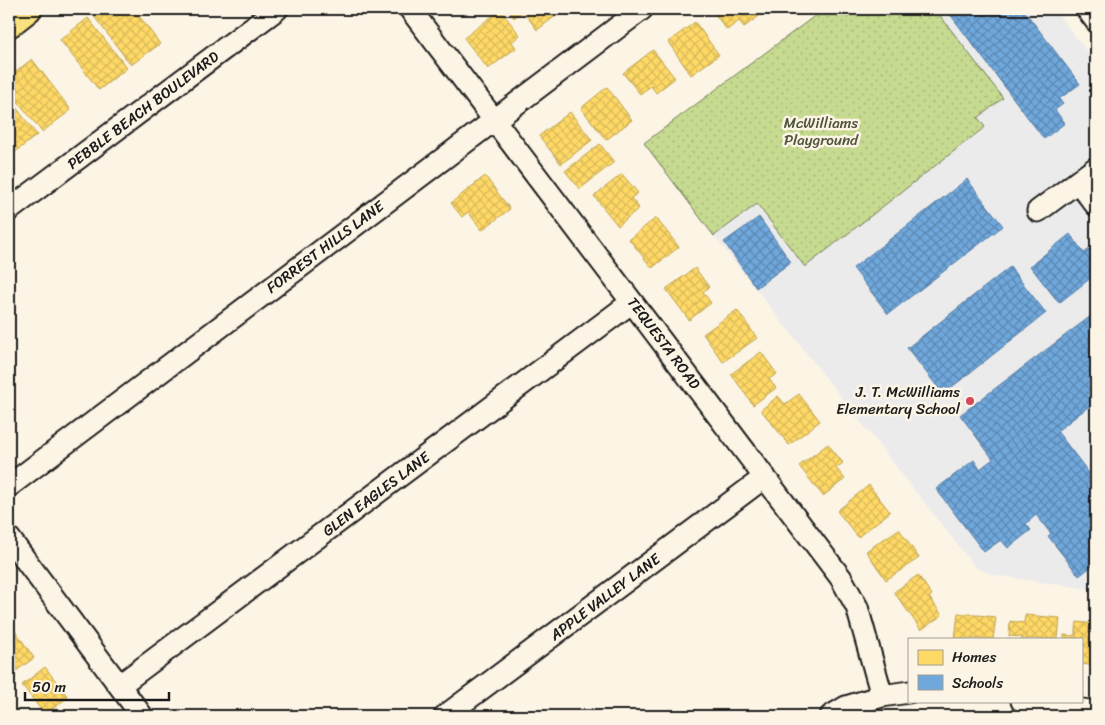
<svg xmlns="http://www.w3.org/2000/svg" width="1105" height="725" font-family="Sriracha,sans-serif">
  <style>
    .built { fill: #ecebec }
    .grass { fill: url(#grass-dots); stroke: #717b56 }
    .homes { fill: url(#homes-cross-hatch); stroke: #bba050 }
    .schools { fill: url(#schools-cross-hatch); stroke: #567ea2 }
    .lines { fill: none; stroke-linecap: round; stroke-linejoin: round }
    .minor-casing { stroke: #1c1c1c; stroke-width: 25 }
    .major-casing { stroke: #1c1c1c; stroke-width: 30 }
    .minor { stroke: #fcf5e5; stroke-width: 21 }
    .major { stroke: #fae180; stroke-width: 26 }
    .poi-dot { fill: #d1495b; stroke: #fcf5e5; stroke-width: 2 }
    .labels { text-anchor: middle; dominant-baseline: central; stroke-width: 5; stroke-linejoin: round; paint-order: stroke }
    .street-label { font-size: 15px; fill: #1c1c1c; stroke: #fcf5e5 }
    .park-label { font-size: 15px; fill: #4f553f; stroke: #fcf5e5 }
    .poi-label { font-size: 15px; fill: #1c1c1c; stroke: #fcf5e5; text-anchor: end }
  </style>
  <defs>
    <pattern id="grass-dots" width="8" height="8" patternUnits="userSpaceOnUse" patternTransform="scale(1.25)"><rect width="8" height="8" fill="#c6da90"/><path d="M2 2h.1M6 6h.1" fill="none" stroke="#aaba7c" stroke-width="1.8" stroke-linecap="round"/></pattern>
    <pattern id="homes-cross-hatch" width="8" height="8" patternUnits="userSpaceOnUse" patternTransform="scale(1.25)"><rect width="8" height="8" fill="#ffd966"/><path d="M0 0l8 8M0 8l8-8" fill="none" stroke="#daba58"/></pattern>
    <pattern id="schools-cross-hatch" width="8" height="8" patternUnits="userSpaceOnUse" patternTransform="scale(1.25)"><rect width="8" height="8" fill="#6fa8dc"/><path d="M0 0l8 8M0 8l8-8" fill="none" stroke="#5a88b2"/></pattern>
  </defs>
  <rect width="100%" height="100%" fill="#fcf5e5"/>
  <filter id="ink" filterUnits="userSpaceOnUse"><feTurbulence type="fractalNoise" baseFrequency=".02" numOctaves="2"/><feDisplacementMap in="SourceGraphic" scale="10" xChannelSelector="R" yChannelSelector="G"/><feConvolveMatrix kernelMatrix="1 2 1 2 8 2 1 2 1" color-interpolation-filters="sRGB"/></filter>
  <g filter="url(#ink)">
    <!-- built -->
    <path class="built" d="M824,9h230l42,54v527l-103,-15 -18,-8 -261,-331 -70,-93z"/>
    <!-- grass -->
    <path class="grass" d="M824,9h111l68,89 -25,20 7,9 -180,140 -48,-63 -43,32 -70,-93z"/>
    <!-- homes -->
    <path class="homes" d="M101,9h33l26,35 -29,21 -38,-50z
      M508,9h57l-28,21 -14,-19 -9,7z
      M711,9h47l4,5 -18,13 -5,-6 -12,9z
      M500,10l20,25 -8,7 4,6 -28,21 -24,-31z
      M88,18l39,50 -28,22 -39,-50z
      M695,22l24,33 -28,20 -23,-33z
      M653,50l22,28 -19,15 -5,-7 -11,8 -17,-21z
      M32,59l39,51 -29,22 -33,-42v-13z
      M607,87l25,33 -26,20 -25,-32z
      M9,98l28,37 -28,22z
      M570,112l22,28 -31,24 -22,-28z
      M600,144l14,18 -34,27 -15,-18z
      M622,174l16,19 -7,5 8,10 -21,18 -24,-30z
      M485,176l25,33 -28,21 -14,-18 -6,5 -11,-14z
      M656,218l23,29 -27,21 -23,-29z
      M695,268l14,19 -6,5 8,11 -22,17 -23,-31z
      M737,310l20,28 -34,24 -20,-28z
      M761,352l16,22 -8,5 7,9 -23,17 -22,-31z
      M799,394l21,27 -31,24 -28,-35 17,-14 7,8z
      M828,444l15,19 -7,5 9,11 -22,17 -24,-30z
      M869,485l21,27 -32,25 -21,-26z
      M899,529l20,29 -33,22 -20,-29z
      M918,575l14,20 -3,2 13,18 -21,15 -27,-38z
      M958,613l38,4 -3,22h-38z
      M1025,615l35,3 -2,21h-37l1,-2 -13,-1 1,-15 14,2z
      M1077,622l19,2v42l-15,-2v-25h-17v-4l11,1z
      M12,626l22,32 -25,18v-48z
      M45,667l23,30 -23,18 -23,-30z"/>
    <!-- schools -->
    <path class="schools" d="M946,9h77l57,75 -21,15 4,5 -8,6 10,13 -21,16z
      M967,179l36,47 -115,88 -35,-46z
      M759,217l32,45 -35,26 -32,-46z
      M1070,234l14,19 12,-9v30l-37,29 -29,-37z
      M1010,267l36,46 -103,81 -36,-46z
      M1096,312v89l-39,30 32,42 7,-6v96l-17,13 -31,-40 3,-2 -15,-19 -10,9 5,6 -23,18 -7,-8 -17,12 -48,-63 38,-29 6,9 13,-10 -33,-44z"/>
    <g class="lines">
      <!-- minor casing -->
      <g class="minor-casing">
        <path id="minor" d="M410,9l431,569 16,29 25,89
          M1087,9l9,12
          M1078,182l18,23
          M9,210l268,-201
          M1038,211l58,-43
          M9,486l633,-477
          M9,538l133,178
          M120,685l512,-383
          M1022,701l74,11
          M445,716l320,-239
          M831,716l15,-9 36,-11 27,-4"/>
      </g>
      <!-- major casing -->
      <g class="major-casing">
        <path id="major" d="M9,24l19,-15"/>
      </g>
      <!-- minor -->
      <use href="#minor" class="minor"/>
      <!-- major -->
      <use href="#major" class="major"/>
    </g>
  </g>
  <!-- markers -->
  <circle class="poi-dot" cx="970" cy="401" r="5"/>
  <g class="labels">
    <!-- street labels -->
    <g class="street-label">
      <text transform="translate(143 110) rotate(-37)">PEBBLE BEACH BOULEVARD</text>
      <text transform="translate(325 247) rotate(-37)">FORREST HILLS LANE</text>
      <text transform="translate(664 343) rotate(53)">TEQUESTA ROAD</text>
      <text transform="translate(376 494) rotate(-37)">GLEN EAGLES LANE</text>
      <text transform="translate(605 597) rotate(-37)">APPLE VALLEY LANE</text>
    </g>
    <!-- park labels -->
    <g class="park-label">
      <text x="821" y="123">McWilliams<tspan x="821" dy="17">Playground</tspan></text>
    </g>
    <!-- poi labels -->
    <g class="poi-label">
      <text x="960" y="392">J. T. McWilliams<tspan x="960" dy="17">Elementary School</tspan></text>
    </g>
  </g>
  <!-- margin -->
  <rect width="1105" height="725" fill="none" stroke="#fcf5e5" stroke-width="30"/>
  <rect x="15" y="15" width="1075" height="695" fill="none" stroke="#1c1c1c" stroke-width="2" filter="url(#ink)"/>
  <!-- legend -->
  <rect x="908" y="638" width="175" height="65" fill="#fcf5e5" stroke="#a29e95"/>
  <rect x="918" y="650" width="25" height="15" fill="#ffd966" stroke="#a29e95"/>
  <text x="952" y="662" font-size="15" fill="#1c1c1c">Homes</text>
  <rect x="918" y="675" width="25" height="15" fill="#6fa8dc" stroke="#a29e95"/>
  <text x="952" y="688" font-size="15" fill="#1c1c1c">Schools</text>
  <!-- scale -->
  <path d="M25 692v8h144v-8" fill="none" stroke="#1c1c1c" stroke-width="2.5"/>
  <text x="32" y="692" font-size="15" fill="#1c1c1c" stroke="#fcf5e5" stroke-width="4" paint-order="stroke">50 m</text>
</svg>
